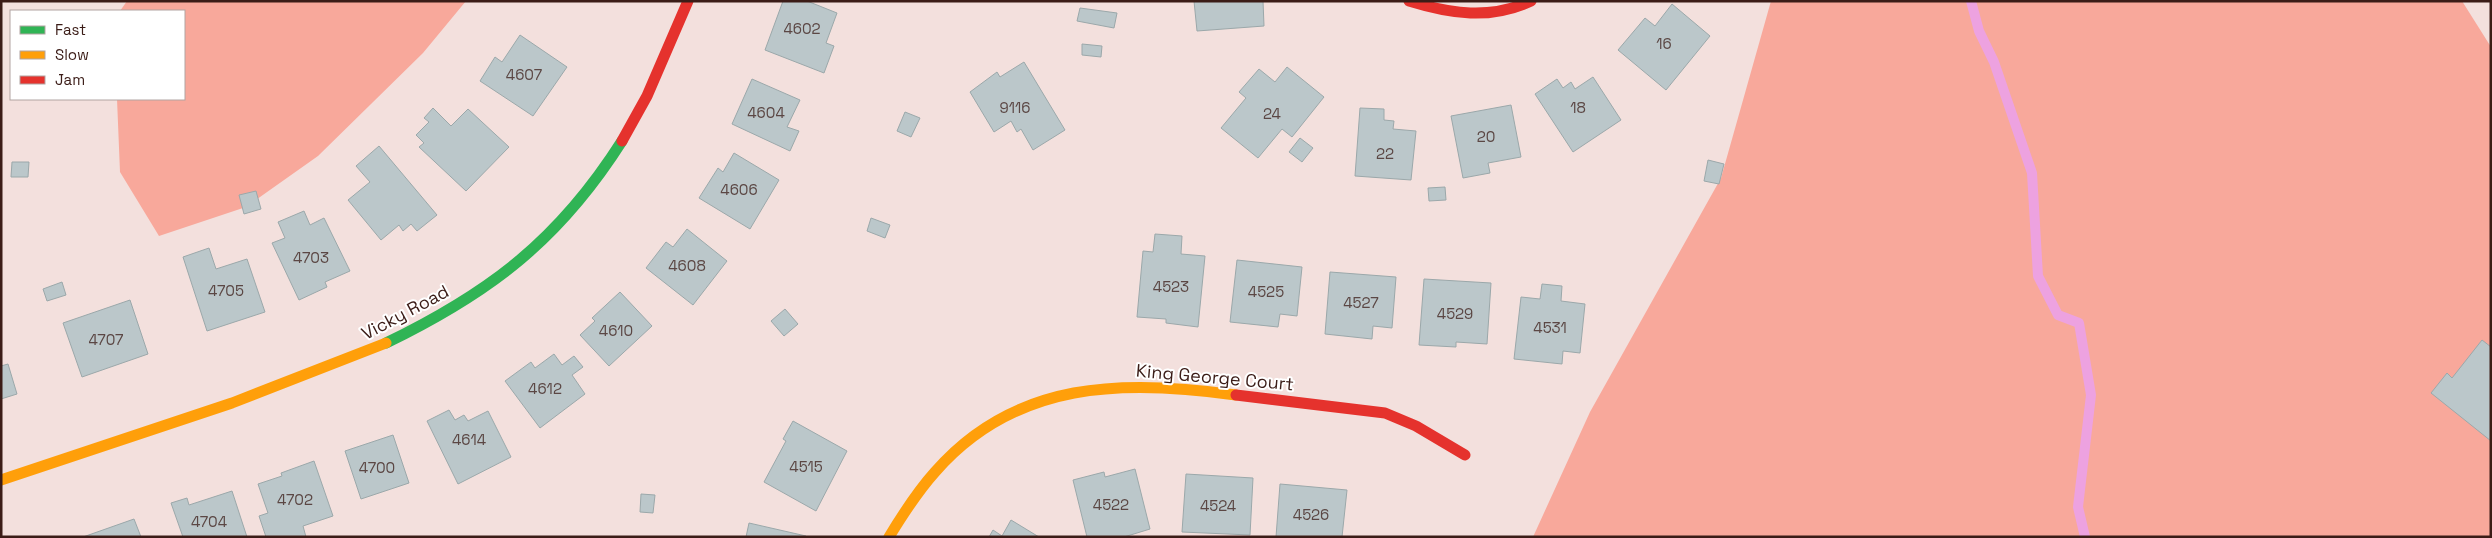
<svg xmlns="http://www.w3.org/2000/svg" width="2492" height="538" font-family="'Space Grotesk',sans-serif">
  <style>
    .forest { fill: #f8a89b }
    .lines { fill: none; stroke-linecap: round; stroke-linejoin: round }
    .stream { stroke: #eda2e0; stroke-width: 10 }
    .building { fill: #bbc7ca; stroke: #9ba8aa }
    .fast { stroke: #30b455; stroke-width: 11 }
    .slow { stroke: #ff9f0a; stroke-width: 11 }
    .jam { stroke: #e5322d; stroke-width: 11 }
    .labels { text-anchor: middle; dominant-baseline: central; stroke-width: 4; stroke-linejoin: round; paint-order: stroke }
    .number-label { font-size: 15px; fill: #5b4744 }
    .street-label { font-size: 18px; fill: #3b1c17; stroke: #fff }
  </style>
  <rect width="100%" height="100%" fill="#f3e0dd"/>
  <!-- forest -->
  <path class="forest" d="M127,1h339l-43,52 -105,103 -72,51 -87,29 -39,-64 -3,-73h67v-88h-64z
    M1771,1h691l29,46v490h-958l57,-125 131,-234z"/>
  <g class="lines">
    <!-- stream -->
    <path class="stream" d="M1971,1l8,30 15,31 38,111 6,103 20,39 21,8 12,72 -13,112 7,30"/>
  </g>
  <!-- building -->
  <path class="building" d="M783,1h24l30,12 -11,30 8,3 -10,27 -59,-23z
    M1194,1h69l1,25 -67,5z
    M1672,4l38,32 -44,54 -48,-40 27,-32 10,8z
    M1080,8l37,5 -3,15 -37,-7z
    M520,35l47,32 -34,49 -53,-35 15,-24 7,5z
    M1082,44l20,2 -1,11 -19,-2z
    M1024,62l41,68 -32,20 -12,-21 -4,3 -6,-11 -17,11 -24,-40 27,-20 3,5z
    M1287,67l37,30 -32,40 -10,-8 -24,29 -37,-30 25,-30 -7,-6 20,-23 16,13z
    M1593,77l28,43 -48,32 -38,-58 22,-15 6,9 8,-6 4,7z
    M752,79l48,21 -13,27 12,4 -9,20 -58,-27z
    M1511,105l10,52 -33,6 2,10 -27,5 -12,-62z
    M433,108l18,18 17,-17 41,38 -43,44 -47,-44 5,-4 -8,-8 13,-13 -5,-4z
    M1360,108l24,1v11l10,1 -1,8 23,2 -5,49 -56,-4z
    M905,112l15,6 -9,19 -14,-6z
    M1300,138l13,10 -11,14 -13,-10z
    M379,146l58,69 -20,16 -6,-7 -8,7 -4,-6 -18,15 -33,-40 22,-18 -14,-16z
    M734,153l45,27 -29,49 -51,-31 19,-30 5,4z
    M1708,160l16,4 -5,20 -15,-3z
    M12,162h17l-1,15h-17z
    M1445,187l1,13 -17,1 -1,-13z
    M256,191l5,18 -17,5 -5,-19z
    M304,211l6,14 14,-7 26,53 -25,11 2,5 -28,13 -27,-57 13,-5 -7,-16z
    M871,218l19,7 -5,13 -18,-7z
    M687,229l40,32 -34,44 -47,-37 20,-26 7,5z
    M1155,234l27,2 -1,18 24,2 -7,71 -32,-4v-4l-29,-2 6,-66 10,1z
    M209,248l7,21 31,-10 18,53 -58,19 -24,-74z
    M1237,260l65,7 -5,49 -17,-2 -2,13 -48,-5z
    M1330,272l66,5 -4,51 -19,-2 -1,13 -47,-5z
    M1424,279l67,4 -4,61 -31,-2v5l-37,-2z
    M62,282l4,13 -19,6 -4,-12z
    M1542,284l20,2 -1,15 24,3 -5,49 -17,-2 -1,13 -48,-5 7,-62 19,2z
    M620,292l32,34 -43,40 -29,-31 15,-14 -3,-3z
    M130,300l18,54 -66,23 -19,-54z
    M785,309l13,15 -14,12 -13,-15z
    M2482,340l9,7v94l-60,-48 16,-20 5,5z
    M554,354l8,11 12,-9 9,11 -11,8 13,19 -45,34 -35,-47 26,-19 4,6z
    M8,364l9,30 -16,5v-33z
    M449,410l6,10 9,-5 4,6 20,-10 23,46 -53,27 -31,-63z
    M793,421l54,30 -31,60 -52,-29 22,-41 -3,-2z
    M393,435l16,48 -48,16 -16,-48z
    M314,461l19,55 -30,10 3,11h-40l-7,-21 9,-3 -10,-29 24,-8 -1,-3z
    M1135,469l15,60 -26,8h-37l-14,-57 31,-8 1,5z
    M1186,474l67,4 -3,57 -68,-3z
    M1280,484l67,6 -5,47h-66z
    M232,491l15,46h-64l-12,-34 16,-5 2,7z
    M641,494l14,1 -2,18 -13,-1z
    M134,519l7,18h-58z
    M1011,520l28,17h-50l4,-7 9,6z
    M749,523l57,13v1h-60z"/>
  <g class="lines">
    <!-- fast -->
    <path class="fast" d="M386,343c105,-51 173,-103 236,-202"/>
    <!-- slow -->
    <path class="slow" d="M1,480l231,-77 154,-60
      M889,537c14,-23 28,-45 46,-65 80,-92 190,-93 301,-77"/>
    <!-- jam -->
    <path class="jam" d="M1409,1c42,13 81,19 122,0
      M622,141l25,-45 41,-95
      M1236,395l149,18 31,13 49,29"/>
  </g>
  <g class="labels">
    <!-- number labels -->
    <g class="number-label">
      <text x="802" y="28">4602</text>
      <text x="1664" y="43">16</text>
      <text x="524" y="74">4607</text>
      <text x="1015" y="107">9116</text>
      <text x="1578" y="107">18</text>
      <text x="766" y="112">4604</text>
      <text x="1272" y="113">24</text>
      <text x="1486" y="136">20</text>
      <text x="1385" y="153">22</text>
      <text x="739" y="189">4606</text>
      <text x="311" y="257">4703</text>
      <text x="687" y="265">4608</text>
      <text x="1171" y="286">4523</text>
      <text x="226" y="290">4705</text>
      <text x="1266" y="291">4525</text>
      <text x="1361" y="302">4527</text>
      <text x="1455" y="313">4529</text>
      <text x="1550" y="327">4531</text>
      <text x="616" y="330">4610</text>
      <text x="106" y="339">4707</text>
      <text x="545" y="388">4612</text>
      <text x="469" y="439">4614</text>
      <text x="806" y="466">4515</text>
      <text x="377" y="467">4700</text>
      <text x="295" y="499">4702</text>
      <text x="1111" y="504">4522</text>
      <text x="1218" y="505">4524</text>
      <text x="1311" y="514">4526</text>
      <text x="209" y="521">4704</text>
    </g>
    <!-- street labels -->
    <g class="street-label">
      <text transform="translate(405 312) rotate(-28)">Vicky Road</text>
      <text transform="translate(1215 377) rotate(5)">King George Court</text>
    </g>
  </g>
  <!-- border -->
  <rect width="2492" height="538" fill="none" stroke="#3b1c17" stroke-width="5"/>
  <!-- legend -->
  <rect x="10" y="10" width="175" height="90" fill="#ffffff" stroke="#b1a4a2"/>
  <rect x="20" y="26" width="25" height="8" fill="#30b455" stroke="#b1a4a2"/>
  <text x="55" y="35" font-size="15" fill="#3b1c17">Fast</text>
  <rect x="20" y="51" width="25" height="8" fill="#ff9f0a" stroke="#b1a4a2"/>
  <text x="55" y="60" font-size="15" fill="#3b1c17">Slow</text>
  <rect x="20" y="76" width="25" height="8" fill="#e5322d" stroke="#b1a4a2"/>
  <text x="55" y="85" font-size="15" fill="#3b1c17">Jam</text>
</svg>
